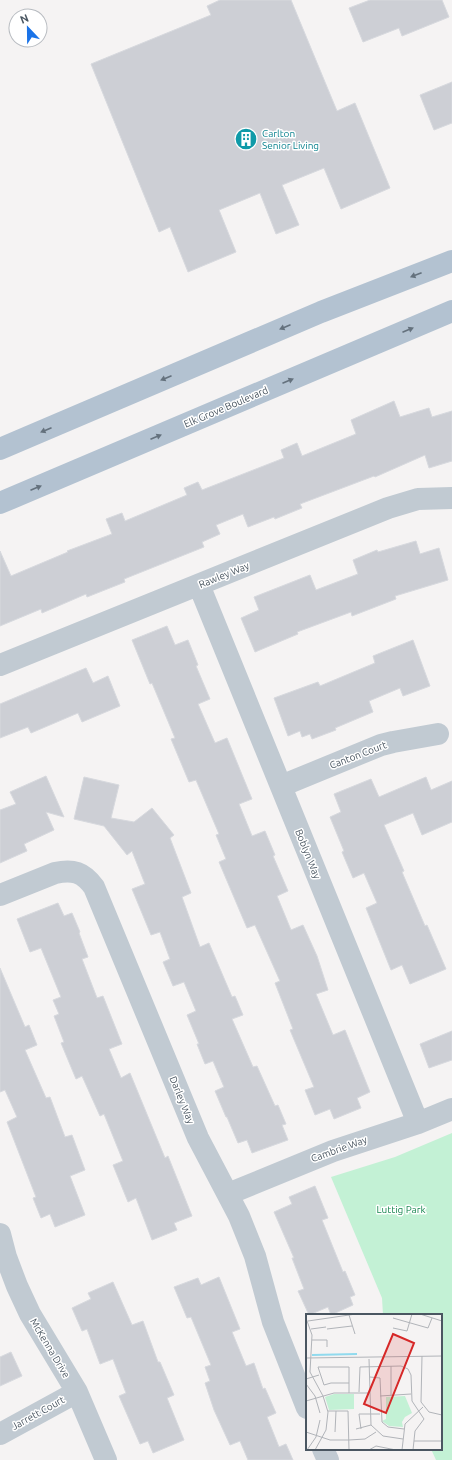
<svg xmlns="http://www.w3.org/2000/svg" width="452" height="1460" font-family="Ubuntu,sans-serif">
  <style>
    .green { fill: #c3f1d5 }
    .building { fill: #cdcfd5; stroke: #d7d9de }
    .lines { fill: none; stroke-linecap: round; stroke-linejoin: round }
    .minor { stroke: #c1cad2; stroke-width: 22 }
    .major { stroke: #b3c2d1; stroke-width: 22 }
    .oneway { fill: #64717d }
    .labels { text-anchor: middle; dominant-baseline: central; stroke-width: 3; stroke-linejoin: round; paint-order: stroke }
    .culture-label { font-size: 10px; fill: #0d838f; stroke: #fff; text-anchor: start }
    .street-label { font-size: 10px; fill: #4a5661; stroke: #fff }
    .park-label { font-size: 10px; fill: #17864f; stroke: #fff }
    .inset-river { fill: none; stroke: #90daee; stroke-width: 2 }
    .inset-road { fill: none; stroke: #b1b4b9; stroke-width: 1 }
    .view { fill: #d62828; fill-opacity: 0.15; stroke: #d62828; stroke-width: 2 }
    .inset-edge { fill: none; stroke: #4a5661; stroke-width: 2 }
  </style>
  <rect width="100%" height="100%" fill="#f5f3f3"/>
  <!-- green -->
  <path class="green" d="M452,1133v327h-16l-5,-11h10v-134h-58l-1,-17 -51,-121 64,-20z"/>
  <!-- building -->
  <path class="building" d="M220,0h71l46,111 18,-8 35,85 -49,21 -17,-41 -42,17 17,40 -23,9 -16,-41 -41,17 17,42 -48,20 -18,-45 -11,5 -68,-168 120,-49 -4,-9z
    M370,0h72l7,17 -47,19 -3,-8 -36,14 -14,-34z
    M452,82v41l-18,7 -14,-35z
    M394,401l6,16 29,-9 3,9 20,-6v50l-23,7 -4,-13 -50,22 -1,-1 -74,28 2,4 -27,11 -1,-2 -26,10 -5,-13 -27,11 4,9 -18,8 2,5 -80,32 1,3 -38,15 -1,-3 -44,19 -1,-4 -41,17v-75l11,25 57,-24 -1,-1 45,-17 -6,-15 16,-6 3,8 62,-26 -3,-7 14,-6 4,8 82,-32 -3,-8 16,-7 5,13 54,-22 -5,-14z
    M416,541l4,13 19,-6 9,32 -53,16 1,3 -44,17 -1,-4 -54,20 1,2 -43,18 -14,-34 18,-8 -5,-13 56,-22 6,15 42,-16 -5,-14 24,-10 1,2z
    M167,626l8,19 13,-5 10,25 -2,1 14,33 -12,5 17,39 12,-5 25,61 -13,5 13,32 13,-5 10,24 -2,1 15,35 -11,5 14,34 12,-5 14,31 11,34 -12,4 17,41 12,-5 25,62 -13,6 4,10 -27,11 -4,-10 -15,6 -10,-25 9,-3 -24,-57 3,-1 -18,-46 5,-2 -25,-56 -8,3 -28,-66 7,-3 -10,-24 3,-1 -23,-54 -7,2 -18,-43 4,-1 -23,-55 -2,1 -18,-44z
    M413,640l17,46 -27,10 -3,-8 -31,13 4,11 -38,16 1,2 -24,9 -2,-5 -8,3 -2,-6 -12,5 -14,-38 44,-16 2,4 55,-23 -2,-7z
    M86,668l7,15 15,-7 12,30 -38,16 -4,-9 -47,20 -3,-6 -28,11v-34z
    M46,776l18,41 -18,-5 8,18 -30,14 3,7 -27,12v-53l16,-6 -6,-12z
    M84,777l35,8 -8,33 23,4 18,-14 22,27 -4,3 21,55 -9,4 18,50 9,-4 23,54 3,-1 8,19 -11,4 21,48 4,-1 18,40 3,-1 8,19 -4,1 6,15 -36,13 -5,-13 -9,3 -11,-26h-1l-11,-26 9,-4 -11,-26 -8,3 -8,-20h2l-12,-29 9,-4 -12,-29 -11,4 -10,-24 7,-3 -10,-27 -9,3 -19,-46 13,-5 -13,-33 -5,4 -23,-29 -30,-7z
    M426,777l5,13 21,-9v41l-30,13 -9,-22 -29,12 20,46 -2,1 23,54 2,-1 19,44 -36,15 -8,-19 -11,5 -25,-62 11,-5 -13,-30 -11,5 -11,-26 2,-1 -14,-34 11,-5 -7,-18 37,-15 8,18z
    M58,903l6,13 8,-3 8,19 -1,1 9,24 -6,2 15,39 6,-2 19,48 -13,5 12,29 9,-5 35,85 3,-2 24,60 -18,7 3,7 -25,10 -16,-42 -8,4 -15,-37 10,-4 -19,-47 -4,2 -18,-40 -6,3 -15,-36 3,-1 -10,-26 5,-2 -6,-14 8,-3 -20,-49 -11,4 -13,-33z
    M0,968l25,59 4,-2 8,20 -12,5 21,48 4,-1 15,40 7,-2 13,35 -15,6 15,39 -30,12 -5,-13 -9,4 -8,-20 3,-1 -29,-75 10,-5 -12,-27 -5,2z
    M452,1031v29l-23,8 -9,-24z
    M315,1186l13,32 -6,2 21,52 2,-1 10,24 -5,2 3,8 -22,10 -3,-8 -19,8 -11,-24 6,-2 -12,-31h2l-20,-46 18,-8 -3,-7z
    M219,1277l21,52 -8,3 14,34 8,-3 9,26 2,-1 11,25 -9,4 12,30 7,-3 7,16h-45l-8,-19 -10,4 -16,-35 -9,-27 5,-2 -5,-14 6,-2 -20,-48 -4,1 -13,-31 24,-9 3,7z
    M113,1282l19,43 11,-4 15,41h2l14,33 -7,3 17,42 -31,13 -5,-12 -8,3 -21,-48 7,-3 -13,-34 -13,5 -13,-35 -5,2 -10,-23 19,-9 -3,-6z
    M11,1352l11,24 -22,10v-29z"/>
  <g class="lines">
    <!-- minor -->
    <path class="minor" d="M199,585l219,538
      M0,665l388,-157 30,-9 34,-1
      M281,786l100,-41 12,-3 45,-8
      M0,895l55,-22c18,-4 28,-1 39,14l104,251 41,78 16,40 18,66 34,86
      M228,1194l105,-43 85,-28 34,-14
      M0,1234l6,23 11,29 13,28 47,78 29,68
      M0,1434l77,-42
      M323,1449l5,11"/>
    <!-- major -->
    <path class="major" d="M0,449l321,-137 131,-51
      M0,503l452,-192"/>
  </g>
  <!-- one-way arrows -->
  <defs><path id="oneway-solid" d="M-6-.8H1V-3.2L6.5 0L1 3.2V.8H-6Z"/></defs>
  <g class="oneway">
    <use href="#oneway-solid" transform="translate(416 275) rotate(159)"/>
    <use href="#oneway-solid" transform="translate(285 327) rotate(157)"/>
    <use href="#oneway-solid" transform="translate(408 330) rotate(-23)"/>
    <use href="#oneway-solid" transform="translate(166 378) rotate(157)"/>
    <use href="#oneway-solid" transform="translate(288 381) rotate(-23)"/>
    <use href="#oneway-solid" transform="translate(46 430) rotate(157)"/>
    <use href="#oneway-solid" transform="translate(156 437) rotate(-23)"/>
    <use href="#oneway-solid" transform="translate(36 488) rotate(-23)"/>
  </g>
  <!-- icons -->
  <defs>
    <g id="building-disc" transform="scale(1.15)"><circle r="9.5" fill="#0f9aa8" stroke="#fff"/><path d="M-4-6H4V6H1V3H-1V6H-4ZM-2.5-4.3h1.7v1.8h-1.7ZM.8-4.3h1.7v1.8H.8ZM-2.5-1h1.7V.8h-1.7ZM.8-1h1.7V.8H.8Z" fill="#fff"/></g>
  </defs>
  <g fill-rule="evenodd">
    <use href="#building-disc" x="246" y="139"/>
  </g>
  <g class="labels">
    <!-- culture labels -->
    <g class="culture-label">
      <text x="262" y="133">Carlton<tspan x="262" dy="12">Senior Living</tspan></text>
    </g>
    <!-- street labels -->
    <g class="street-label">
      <text transform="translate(226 407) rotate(-23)">Elk Grove Boulevard</text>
      <text transform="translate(224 575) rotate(-22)">Rawley Way</text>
      <text transform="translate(358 755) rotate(-21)">Canton Court</text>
      <text transform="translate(308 854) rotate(68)">Boblyn Way</text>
      <text transform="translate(182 1100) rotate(68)">Darley Way</text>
      <text transform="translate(339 1149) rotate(-20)">Cambrie Way</text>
      <text transform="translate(50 1348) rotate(59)">McKenna Drive</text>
      <text transform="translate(38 1413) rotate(-29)">Jarrett Court</text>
    </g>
    <!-- park labels -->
    <g class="park-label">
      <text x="401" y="1209">Luttig Park</text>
    </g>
  </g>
  <!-- overview -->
  <g transform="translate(306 1314)">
    <rect width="136" height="136" fill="#f5f3f3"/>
    <path d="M28,80h20v15l-25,1 -4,-13zM99,82l7,17 -7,4 -3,5 1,5 -14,-1 -7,-5 4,-2v-22z" fill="#c3f1d5"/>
    <path class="inset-river" d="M6,41l45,-1"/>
    <path class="inset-road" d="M114,0l22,7M43,1l6,19M0,4l6,17 -2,37 13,24 5,16 -2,18 -11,20M87,4l35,10 4,-10M2,7l48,-7M87,14l14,3 5,-17M5,15l15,-2M21,15l25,-3M6,26h15v7M116,42l-1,46 8,10 13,3M0,44l136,-2M63,45l2,66 12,11 20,3M85,52v30M64,63l10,1 2,44 6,5 16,2M0,65l13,-4M43,69h-18l-7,2 -6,-18h31v26M0,70l9,12 5,17M53,78l1,-25 41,-1 7,3 3,6 1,26 12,18 -9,12 -2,19M74,82l31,-2M0,87l28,-8h35M22,97h20l1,39M50,115l15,-4M55,115l-2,-15h21M0,118l24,8h19l16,-1 11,-7M29,118l1,-21M108,127h28M1,136l9,-13 4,-17M63,136l7,-4 20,4M96,136l3,-26 18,-17"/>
    <path class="view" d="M87,20l21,9 -28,70 -22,-9z"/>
    <rect width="136" height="136" class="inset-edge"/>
  </g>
  <!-- north arrow -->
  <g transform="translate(28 28) rotate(338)"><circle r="19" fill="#ffffff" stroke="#b7bbc0"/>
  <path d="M0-3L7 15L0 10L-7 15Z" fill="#1a73e8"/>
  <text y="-6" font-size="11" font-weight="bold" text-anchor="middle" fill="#4a5661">N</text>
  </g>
</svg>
